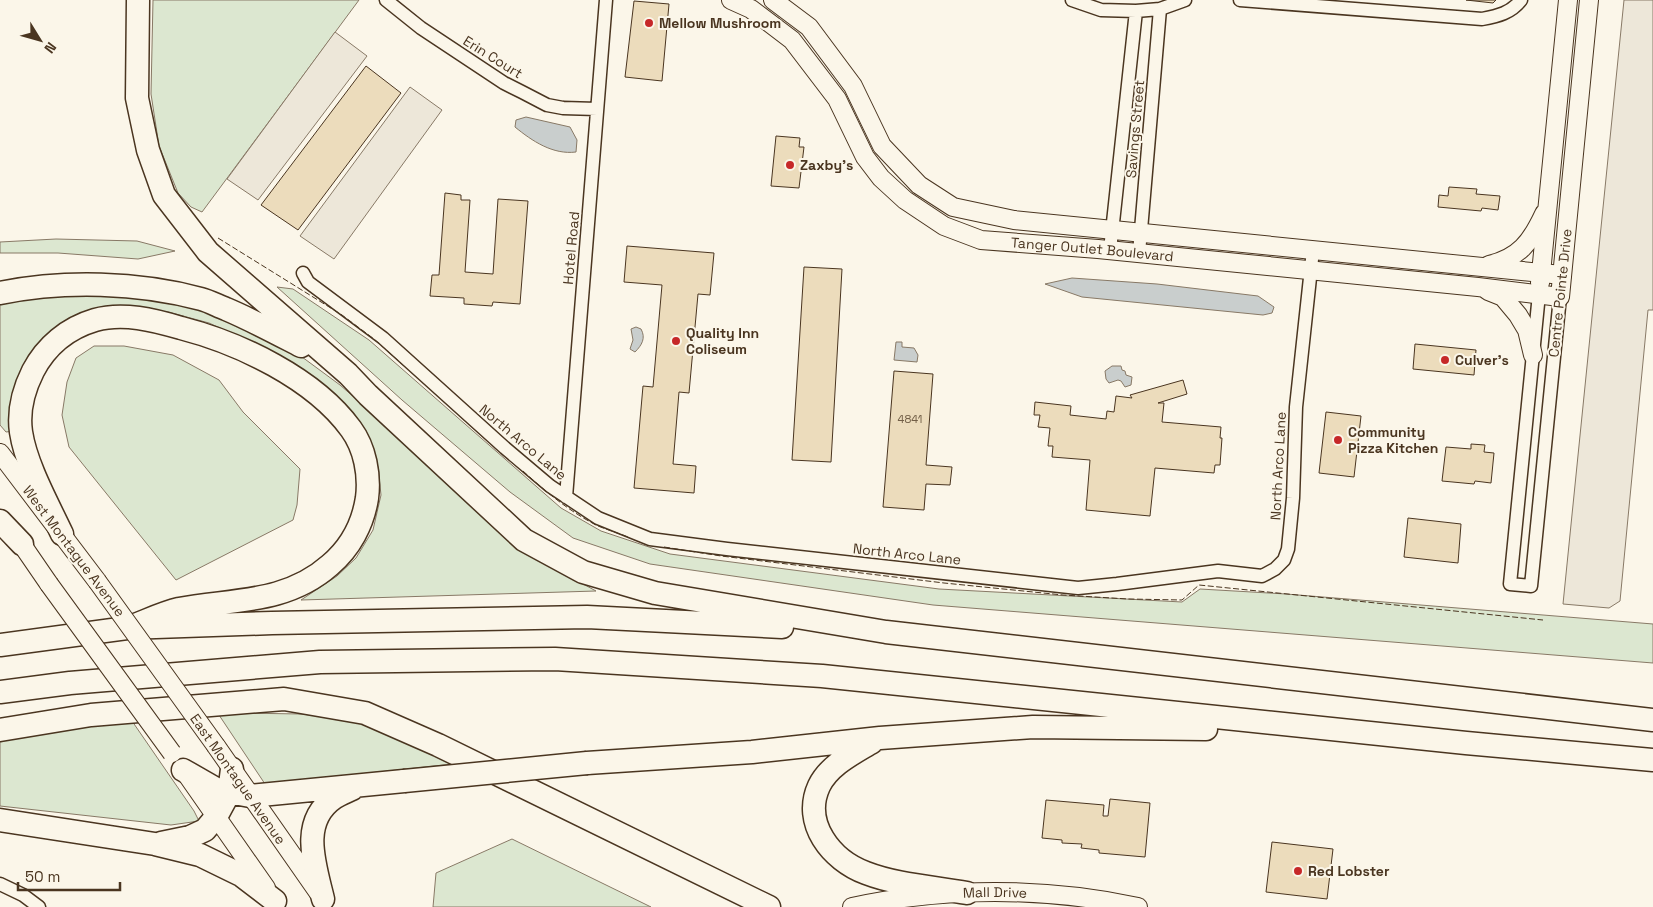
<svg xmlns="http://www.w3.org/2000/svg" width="1653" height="907" font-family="'Space Grotesk',sans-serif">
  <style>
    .green { fill: #dce7d0; stroke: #887966 }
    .parking { fill: #ede7d9; stroke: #887966 }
    .water { fill: #c9cecd; stroke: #887966 }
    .building { fill: #ecdcbc; stroke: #4a3520 }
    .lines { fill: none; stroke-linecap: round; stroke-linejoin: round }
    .street-casing { stroke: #4a3520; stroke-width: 15 }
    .secondary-casing { stroke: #4a3520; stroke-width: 20 }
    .highway-casing { stroke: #4a3520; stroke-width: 25 }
    .street { stroke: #fbf6e9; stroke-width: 12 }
    .secondary { stroke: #fbf6e9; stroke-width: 18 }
    .highway { stroke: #fbf6e9; stroke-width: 22 }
    .secondary-bridge-casing { stroke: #4a3520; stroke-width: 20; stroke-linecap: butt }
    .highway-bridge-casing { stroke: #4a3520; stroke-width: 25; stroke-linecap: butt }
    .secondary-bridge { stroke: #fbf6e9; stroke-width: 18 }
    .highway-bridge { stroke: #fbf6e9; stroke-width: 22 }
    .fence { stroke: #4a3520; stroke-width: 1; stroke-dasharray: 6 2.5; stroke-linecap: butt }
    .poi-dot { fill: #c62828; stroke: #fbf6e9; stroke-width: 2 }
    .labels { text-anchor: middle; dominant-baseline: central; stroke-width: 4; stroke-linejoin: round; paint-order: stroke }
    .number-label { font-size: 11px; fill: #725f47 }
    .poi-label { font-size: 14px; font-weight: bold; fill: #4a3520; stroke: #fbf6e9; text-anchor: start }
    .street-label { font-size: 14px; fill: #4a3520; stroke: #fbf6e9 }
  </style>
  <rect width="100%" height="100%" fill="#fbf6e9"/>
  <!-- green -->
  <path class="green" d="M153,0h206l-157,212 -11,-5 -13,-14 -19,-47 -8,-52z
    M56,239l81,2 38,10 -37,8 -80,-6h-58v-11z
    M277,287l16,2 76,51 192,168 40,23 69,23 269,35 243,13 18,-13 86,5 367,30v39l-720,-58 -283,-41 -77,-26 -63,-46 -108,-92z
    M118,293l77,14 103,47 42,31 208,180 48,26 -295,9 36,-24 19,-18 17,-28 8,-35 -3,-28 -12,-36 -21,-27 -27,-24 -54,-32 -55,-25 -41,-11 -32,-3 -67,11 -36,30 -16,32 -3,49 -8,1 -6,-7v-121l25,-6z
    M94,346h30l49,9 46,25 24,32 57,57 -3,36 -4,15 -117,60 -107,-133 -7,-32 5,-33 9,-24z
    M236,713l66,1 45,6 53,14 63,29 -198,21 -46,-69z
    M132,721l62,90 5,10 -28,4 -171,-19v-68z
    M512,839l139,68h-218l3,-34z"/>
  <!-- parking -->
  <path class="parking" d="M1624,0h29v310h-5l-28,291 -11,7 -46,-4z
    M335,32l32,24 -109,144 -31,-21z
    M410,87l32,23 -108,149 -34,-23z"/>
  <!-- water -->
  <path class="water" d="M526,117l44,10 7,13 -1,12c-23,3 -44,-11 -61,-25l1,-7z
    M1072,278l85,6 101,12 16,11 -2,6 -9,2 -181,-18 -37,-13z
    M636,327l5,2c5,9 1,16 -6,23l-5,-3 3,-9 -2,-11z
    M896,342h6v5l12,1 4,7 -1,7 -23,-2z
    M1112,366h9l1,4 3,1 1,4 6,2 -1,8 -6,2 -4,-6 -3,-1 -9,3 -3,-4 -1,-8z"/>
  <!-- building -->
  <path class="building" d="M1466,0h30l-3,3z
    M634,1l35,3 -7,77 -37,-4z
    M366,66l35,27 -103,137 -37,-25z
    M776,136l24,2 -1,9h5l-5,41 -28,-2z
    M1449,187l28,2 -1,5 24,2 -2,14 -16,-2 -1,3 -43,-4 1,-12 9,1z
    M445,193l16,2v5h9l-5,72 28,2 5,-75 30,2 -8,103 -27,-2 -1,4 -28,-2v-6l-34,-2 2,-21h7z
    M627,246l87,7 -4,42 -12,-1 -9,99 -10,-1 -6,72 23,2 -2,27 -60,-5 9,-102 10,1 9,-102 -38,-3z
    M804,267l38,2 -11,193 -39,-2z
    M1415,344l61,6 -2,25 -61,-6z
    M894,371l39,3 -7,91 26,2 -2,18 -24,-1 -2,26 -41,-3z
    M1183,380l4,14 -29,9h6l-2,19 59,5 -1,11h2l-2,27h-5l-1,8 -59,-5 -5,48 -64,-6 4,-50 -38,-3 1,-11h-5l2,-18 -12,-1 2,-12h-6l1,-13 36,4 -1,9 36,4 1,-8 7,1 2,-16 16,2 -2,-3z
    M1326,412l35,4 -7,61 -35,-4z
    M1471,444l14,1 -1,7 10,1 -3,30 -16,-2 -1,3 -32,-3 4,-34 25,2z
    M1408,518l53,6 -3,39 -54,-6z
    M1110,799l40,4 -5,54 -46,-4v-3l-18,-2 1,-4 -20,-1v-3l-20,-2 4,-38 58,5 -1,11h5z
    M1272,842l61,7 -6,50 -61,-7z"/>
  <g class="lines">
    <!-- street casing -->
    <g class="street-casing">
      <path id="street" d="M386,0l35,28 83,55 18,9 25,13 16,3 34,1
        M1072,0l29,10 35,1 24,-2 25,-9
        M1240,0l242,19c16,-3 29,-6 39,-19
        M1110,250l26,-239
        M1139,253l21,-244
        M303,273l5,9 75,56 122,110 45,38 48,32 52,21 77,10 351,39 39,-4 101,-13 44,5 13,-7 9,-9 4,-11 5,-51 3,-91 17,-157
        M1539,294l-29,290 21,2 29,-289
        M566,497l40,-497
        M0,884l23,11 16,12"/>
    </g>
    <!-- secondary casing -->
    <g class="secondary-casing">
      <g id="secondary">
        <path id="s1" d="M731,0l20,9 41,31 45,59 28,58 16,21 24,22 39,26 37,14 117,9 380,38 82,10 29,-297"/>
        <path d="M773,0l36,27 44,59 29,60 37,39 34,22 61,13 548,55"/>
        <path d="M1489,265c30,-7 42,-23 55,-51"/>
        <path d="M1540,283l28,-283"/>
        <path d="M1488,291l15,6 15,18 9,15 6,25"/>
        <path d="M0,453l97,128"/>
        <path d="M14,533l35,51"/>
        <path d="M216,746l102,146"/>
        <path d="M185,772l81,116"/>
        <path id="s2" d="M852,907c93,-20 193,-20 286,0"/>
      </g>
    </g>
    <!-- highway casing -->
    <g class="highway-casing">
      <path id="highway" d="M138,0l-1,98 11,52 16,45 44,57 140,122 20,21 156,145 59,32 72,21 231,39 767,88
        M0,293c64,-13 138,-11 201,6 8,2 17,7 25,10 26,11 50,24 75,37
        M0,521l22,23
        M62,534c-14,-30 -36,-69 -41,-102 -3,-21 3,-43 12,-61 13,-25 35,-43 62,-51 28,-8 59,0 86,8 58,15 133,50 170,101 14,19 19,46 16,69 -4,26 -17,50 -37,67 -44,39 -98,34 -151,44 -17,4 -35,13 -52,19
        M0,645l127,-17 145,-5 315,-6 195,10
        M0,692l70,-9 250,-21 235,-3 267,17 644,67 187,17
        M0,730l91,-15 193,-16 81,14 73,32 331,162
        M872,742c-18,11 -43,23 -53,44 -17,37 12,74 47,87 31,12 68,14 101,20
        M587,763l165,-11 128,-14 153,-11 173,2
        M183,770l35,20 32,6 154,-15
        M0,820l155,24 45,11 41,20 34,26
        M161,843l29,-6 15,-7 11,-13 13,-24 3,-24
        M323,899c-8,-34 -24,-77 11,-101 6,-4 12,-6 18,-9"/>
    </g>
    <!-- street -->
    <use href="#street" class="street"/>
    <!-- secondary -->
    <use href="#secondary" class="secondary"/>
    <!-- highway -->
    <use href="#highway" class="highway"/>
    <!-- secondary-bridge casing -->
    <g class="secondary-bridge-casing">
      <path id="secondary-bridge" d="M97,581l119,165
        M49,584l123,169"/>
    </g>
    <!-- highway-bridge casing -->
    <g class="highway-bridge-casing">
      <path id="highway-bridge" d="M404,781l183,-18"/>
    </g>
    <!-- secondary-bridge -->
    <use href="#secondary-bridge" class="secondary-bridge"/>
    <!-- highway-bridge -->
    <use href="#highway-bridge" class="highway-bridge"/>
    <!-- fence -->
    <path class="fence" d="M218,238l124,77 32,24 29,26
      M523,471c23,21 47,41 75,55 10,4 20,7 30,11
      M664,547l57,9 223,27 119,12 65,4 54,1 17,-15 344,35"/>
  </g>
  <!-- markers -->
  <g class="poi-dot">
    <circle cx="649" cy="23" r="5"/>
    <circle cx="790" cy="165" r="5"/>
    <circle cx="676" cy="341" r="5"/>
    <circle cx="1445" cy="360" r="5"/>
    <circle cx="1338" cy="440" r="5"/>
    <circle cx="1298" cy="871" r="5"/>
  </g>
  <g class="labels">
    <!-- number labels -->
    <g class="number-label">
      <text x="910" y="419">4841</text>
    </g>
    <!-- poi labels -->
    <g class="poi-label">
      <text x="659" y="23">Mellow Mushroom</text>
      <text x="800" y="165">Zaxby's</text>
      <text x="686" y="333">Quality Inn<tspan x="686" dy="16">Coliseum</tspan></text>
      <text x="1455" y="360">Culver's</text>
      <text x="1348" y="432">Community<tspan x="1348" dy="16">Pizza Kitchen</tspan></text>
      <text x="1308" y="871">Red Lobster</text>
    </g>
    <!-- street labels -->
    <g class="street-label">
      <text transform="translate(493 57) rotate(32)">Erin Court</text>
      <text transform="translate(1135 129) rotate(-85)">Savings Street</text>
      <text transform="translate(571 248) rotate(-85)">Hotel Road</text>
      <text stroke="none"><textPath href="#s1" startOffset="469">Tanger Outlet Boulevard</textPath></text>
      <text transform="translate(1560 293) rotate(-84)">Centre Pointe Drive</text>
      <text transform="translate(523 442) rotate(40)">North Arco Lane</text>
      <text transform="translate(1278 466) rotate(-87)">North Arco Lane</text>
      <text transform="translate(74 551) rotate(53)">West Montague Avenue</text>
      <text transform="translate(907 554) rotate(6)">North Arco Lane</text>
      <text transform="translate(238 779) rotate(55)">East Montague Avenue</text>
      <text stroke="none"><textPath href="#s2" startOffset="144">Mall Drive</textPath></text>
    </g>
  </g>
  <!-- north arrow -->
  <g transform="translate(40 40) rotate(127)" stroke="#fbf6e9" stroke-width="4" paint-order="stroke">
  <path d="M0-4L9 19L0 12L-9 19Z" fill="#4a3520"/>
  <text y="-8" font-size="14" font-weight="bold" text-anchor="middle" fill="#4a3520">N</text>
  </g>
  <!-- scale -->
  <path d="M18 882v8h102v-8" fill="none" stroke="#4a3520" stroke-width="2.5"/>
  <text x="25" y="882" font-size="15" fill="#4a3520" stroke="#fbf6e9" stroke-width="4" paint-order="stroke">50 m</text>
</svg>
